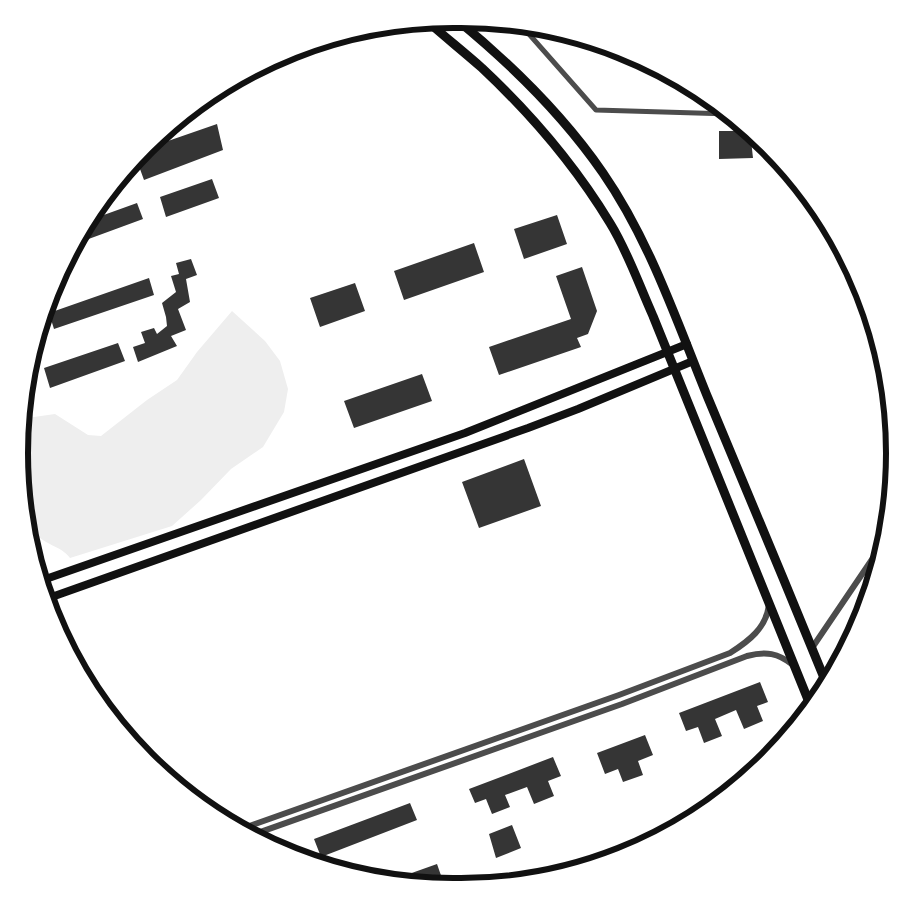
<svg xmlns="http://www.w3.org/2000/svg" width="914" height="905" font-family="Figtree,sans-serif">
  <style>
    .green { fill: #eee }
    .building { fill: #353535 }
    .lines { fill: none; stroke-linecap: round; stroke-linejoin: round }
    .minor { stroke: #4c4c4c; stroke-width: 5 }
    .tertiary { stroke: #4c4c4c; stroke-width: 6 }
    .secondary { stroke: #111; stroke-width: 8 }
    .primary { stroke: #111; stroke-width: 9 }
    .rim { fill: none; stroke: #111; stroke-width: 6 }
  </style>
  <rect width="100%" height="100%" fill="#fff"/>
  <!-- green -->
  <path class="green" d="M232,311l33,30 15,20 8,28 -4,23 -21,35 -32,22 -30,31 -29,26 -102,32c-9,-13 -28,-13 -36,-27 -12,-22 -23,-93 -7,-113l28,-4 33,21 13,1 46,-36 30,-20 20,-28z"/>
  <!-- building -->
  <path class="building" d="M217,124l6,26 -79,30 -8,-22 6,-8z
    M719,131h31l3,27 -34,1z
    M212,179l7,19 -53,19 -6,-20z
    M137,203l6,16 -68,25 12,-23z
    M557,215l10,29 -43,15 -10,-30z
    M474,243l10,29 -80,28 -10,-29z
    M191,259l6,16 -11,4 4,23 -12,7 8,21 -15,6 6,10 -39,16 -5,-15 12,-4 -4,-11 13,-4 3,6 10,-8 -1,-9 -4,-14 14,-11 -5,-16 8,-2 -3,-11z
    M582,267l15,44 -9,23 -11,4 4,9 -82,28 -10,-28 82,-28 -15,-43z
    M149,278l5,17 -100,34 -5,-16z
    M355,283l10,28 -45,16 -10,-29z
    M118,343l7,18 -75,27 -6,-20z
    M422,374l10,27 -78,27 -10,-27z
    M524,459l17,47 -62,22 -17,-46z
    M760,682l8,20 -11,4 6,15 -19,8 -8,-19 -21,9 7,17 -18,7 -6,-16 -12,4 -7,-18z
    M645,735l8,20 -15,6 5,14 -20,7 -5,-13 -13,5 -8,-21z
    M553,757l8,19 -13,5 6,15 -20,8 -7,-17 -22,8 5,12 -18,7 -6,-15 -11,4 -6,-14z
    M410,803l7,17 -96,37 -7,-18z
    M512,825l9,23 -25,10 -7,-24z
    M291,845l3,11 -15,-7z
    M592,857l2,6 -48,15 -12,1z
    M437,864l7,20 -52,-4z"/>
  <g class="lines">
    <!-- minor -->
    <path class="minor" d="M521,25l75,85 134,4"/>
    <!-- tertiary -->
    <path class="tertiary" d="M812,648l63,-93 9,-9
      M241,829l378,-134 111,-42c19,-12 36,-25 39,-48
      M252,835l370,-131 125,-48c19,-5 31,-3 46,9"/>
    <!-- secondary -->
    <path class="secondary" d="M40,581l425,-148 222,-89
      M46,599l482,-171 50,-19 115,-48"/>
    <!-- primary -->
    <path class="primary" d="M456,19c55,45 107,96 147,154 47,68 74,149 105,225 40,96 80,191 119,287
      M427,21c18,16 37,31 55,47 48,45 94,99 128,155 18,29 29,62 43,93l158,391"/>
  </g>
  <!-- crop -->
  <path d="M0 0H914V905H0ZM453 28H461A425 425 0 0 1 886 453V453A425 425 0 0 1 461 878H453A425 425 0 0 1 28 453V453A425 425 0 0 1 453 28Z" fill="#fff" fill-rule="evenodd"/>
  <path class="rim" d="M453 28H461A425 425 0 0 1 886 453V453A425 425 0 0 1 461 878H453A425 425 0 0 1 28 453V453A425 425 0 0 1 453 28Z"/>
</svg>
